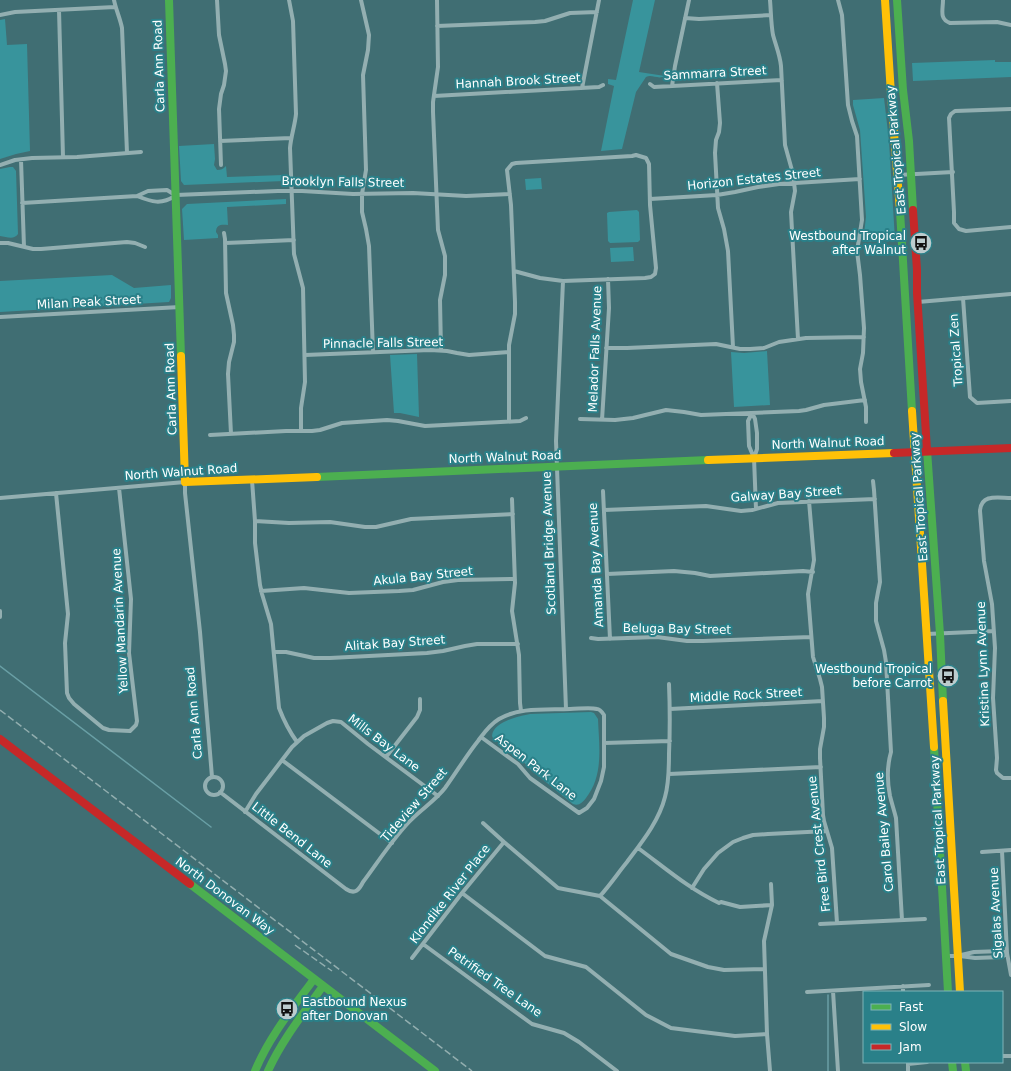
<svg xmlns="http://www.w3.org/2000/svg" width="1011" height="1071" font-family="'DejaVu Sans',sans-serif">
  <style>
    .green { fill: #38949c }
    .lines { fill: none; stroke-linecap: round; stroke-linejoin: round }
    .stream { stroke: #699fa5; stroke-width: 1.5 }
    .street { stroke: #93afb1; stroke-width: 4 }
    .fast { stroke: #4caf50; stroke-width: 8 }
    .slow { stroke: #ffc107; stroke-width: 8 }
    .jam { stroke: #c62828; stroke-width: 8 }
    .rail { stroke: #92aeaf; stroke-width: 1.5; stroke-dasharray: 7 3; stroke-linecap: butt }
    .labels { text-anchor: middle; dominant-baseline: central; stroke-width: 4; stroke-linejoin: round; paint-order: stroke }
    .street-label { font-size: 12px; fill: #fff; stroke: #2a8089 }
    .poi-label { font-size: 12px; fill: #fff; stroke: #2a8089; text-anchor: end }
  </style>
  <rect width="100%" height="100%" fill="#406e73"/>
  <!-- green -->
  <path class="green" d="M633,0h22l-16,72 26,4c-7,4 -13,-2 -19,1l-10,15 -14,57 -21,2 13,-65 -6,-2v-5l8,1z
    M5,19l2,26 20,-1 3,107 -14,3 -16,5v-139z
    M995,60v2h16v15l-98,4 -1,-18z
    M884,98l5,43 6,99 -32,2 3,-25 -6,-87 -7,-25v-5z
    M214,144l1,15 -1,6 3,5c4,0 6,-1 9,-4l1,11 57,-2v6l-100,4 -3,-4 -2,-35z
    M10,167h3l3,4 2,63c-4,6 -11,3 -18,2v-67z
    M541,178l1,11 -16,1 -1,-11z
    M286,199v5l-59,3 1,18c-7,-1 -12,0 -12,7l2,3v3l-34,2 -2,-31 5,-5z
    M637,210l2,2 1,28 -2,2 -28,1 -2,-2 -1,-28 2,-1z
    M633,247l1,14 -23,1 -1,-14z
    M112,275l22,13 37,-3v13l-2,4 -169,10v-31z
    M767,351l3,54 -36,2 -3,-55 13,1z
    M417,354l2,63 -19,-4h-6l-4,-58z
    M591,712l3,1 4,6c1,27 6,56 -12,79 -4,5 -7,8 -13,6l-42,-34 -11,-12 -27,-20 -1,-2c1,-14 27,-20 38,-22z"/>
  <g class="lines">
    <!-- stream -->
    <path class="stream" d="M0,666l211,161
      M828,995v76"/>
    <!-- street -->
    <path class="street" d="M114,0c2,10 6,18 8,28l5,125
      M217,0l2,35 6,29 1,7 -2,14 -3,9 -2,15 2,56
      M289,0l4,21 3,93c-1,11 -5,22 -6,34l4,106 9,34 2,94 -4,26v23
      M361,0l8,35 -1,15 -5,25 3,95 -4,24v18l4,17 3,17 4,106
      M437,0l1,67 -5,35v10l5,118 7,26v19l-5,25 1,51
      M770,0c1,12 1,24 3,35 3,11 7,20 8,31l4,79 8,29 2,17 -4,21 7,127
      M838,0l4,15 6,90 4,16 5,15 5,84 -5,31 3,24 4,53 -1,25 -3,16 1,13 5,25v15
      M943,0c0,10 -4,19 7,23l47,-1 14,3
      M59,10l4,147
      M0,15l15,-3 100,-5
      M685,18l14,1 72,-4
      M437,26l98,-4 10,-1 25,-8 27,-1
      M717,83l3,40 -1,9 -3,8 -1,13 3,55 6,21 4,22 5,96
      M650,84l4,3 128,-7
      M672,86l3,-20 14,-66
      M582,88l17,-88
      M434,96l165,-9 4,-2
      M1011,109l-56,2 -4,3 -2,4 5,94v11l5,6 7,2 45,-4
      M220,141l71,-3
      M21,160l3,87
      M0,165l15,-5 17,-2 45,-1 64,-5
      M898,175l55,-3
      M176,195l102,-4h24l51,3 60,-1 53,3 44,-2
      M137,196c15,6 24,9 38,0
      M650,199l67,-4 18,-3 23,-5 21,-3 81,-5
      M22,203l115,-7 11,-5 19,-1 8,5
      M224,233l1,6 1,54 7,32 1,10v7l-5,20 -1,12 3,60
      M0,243h8l25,6h8l86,-7 8,1 10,4
      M225,243l69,-3
      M563,281l-7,160 10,268
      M963,298l7,99 7,6 34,-2
      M918,302l93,-8
      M0,317l180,-10
      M606,348h21l89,-4 24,5h10l14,-1 15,-6 27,-4 58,-1
      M305,355l125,-5 17,1 10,2 12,2 40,-3
      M752,413l3,6 2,14v16l-3,9 2,51
      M752,413l-4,8 1,25 5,12
      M580,419l35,1 18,-2 33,-8 18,2 17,3 98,-4 7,-1 18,-5 41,-5
      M602,420l7,-112 -1,-29
      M509,421v-76l6,-31v-12l-4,-97 -4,-35 5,-6 4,-1 116,-7 4,-1 10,3 3,6 1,41 6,63 -1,6 -4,3 -6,1 -82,3 -23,-3 -26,-7
      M210,435l76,-4h26l8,-1 22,-7 45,-3 11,1 27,5 95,-5 6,-3
      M252,480l3,41v22l5,42 2,9 9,30 8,84c5,13 10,23 18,34
      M873,481l1,9 6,92 -2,10 -2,11v18l8,29 2,12 5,90c-4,14 -4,29 -1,44 2,8 4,14 6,22l6,102
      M603,491l7,148
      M56,493l12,121 -3,29 2,50 2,5 5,6 29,24 6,2 21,1 6,-6 1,-4 -8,-68 2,-54 -12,-111
      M0,498l185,-16v11l15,139 12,145
      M1011,498c-12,0 -30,-5 -31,13l4,50 8,43 3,44 -2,50 4,60 -1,12 1,3 6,5h8
      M512,499l3,84 -3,28 7,44 1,48 1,8
      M809,501l5,59 -6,34 5,63 7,22 2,8 2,31v9l-4,22v9l3,57 1,6 8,27 5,75
      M604,510l102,-4 35,5 11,-1 26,-7 97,-4
      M255,521l34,2 41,-1 35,5h11l35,-8 102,-5
      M607,574l67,-3 21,2 15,3 93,-5 10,1
      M261,591l43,-3 45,5 50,-2 14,-1 30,-8 15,-2 57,-1
      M0,611v6
      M927,634l67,-3
      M591,638l7,1 59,-2 30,4h16l108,-4
      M274,652h12l28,6h16l97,-5 16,-2 22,-5 12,-2h41
      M670,709l153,-8
      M604,743l66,-2
      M386,757l31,-40 3,-7v-11
      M282,760l110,83
      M669,774l152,-7
      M205 786a9 9 0 1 1 18 0a9 9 0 1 1-18 0Z
      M220,792l126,97c9,6 13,1 17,-7 15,-20 29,-42 46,-60 11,-12 26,-21 36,-34 11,-15 21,-32 33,-47 6,-8 11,-16 21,-22 20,-12 48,-9 71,-10 8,0 20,-2 27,0 3,0 5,3 7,6v52l-3,14 -7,18 -7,9 -8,5 -49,-35 -12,-14 -37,-27
      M245,812l11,-18 36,-47 12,-11 23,-13 6,-2 8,1 27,22 70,52
      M483,823l21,19 54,46 42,8 71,58 37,13 16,3 40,-1
      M638,848c26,19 51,41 81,55l2,-1 19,5 32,-2
      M1002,851l5,102 4,22
      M982,852l29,-2
      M692,888l12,-19 14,-16 15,-11 10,-4 10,-3 15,-1 59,-3
      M462,893l83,63 41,11 60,48 25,13 64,8 32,-2
      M600,896c10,-11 18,-23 27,-34 15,-20 32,-41 38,-65 4,-14 4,-29 4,-43 1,-23 1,-46 0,-70
      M820,924l105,-5
      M423,944l76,56 33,24 32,9 15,9 38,29
      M946,956h11l17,-4 28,-1 5,2
      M960,956l15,2 27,-1 5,-4
      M412,958l50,-65 42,-51
      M903,986v6
      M833,991l5,80
      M807,992l122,-7
      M1002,1056h9
      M908,1062v9
      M908,1064l19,-2
      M770,1071l-3,-37 -3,-93 8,-36 -1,-21"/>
    <!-- fast -->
    <path class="fast" d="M169,0l12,356
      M897,0l6,90 6,51 4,69
      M900,211l12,200
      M927,450l13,184 3,67
      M317,477l391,-17
      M934,747l14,245
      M190,884l245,187
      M952,1062l1,9
      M965,1062l1,9
      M255,1071c14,-34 37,-62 59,-92
      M268,1071c14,-31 35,-57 55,-85"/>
    <!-- slow -->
    <path class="slow" d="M885,0l6,94 9,117
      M181,356l4,126 132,-5
      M912,411l22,336
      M708,460l186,-7
      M943,701l17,291"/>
    <!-- jam -->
    <path class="jam" d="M913,210l4,60v23l10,157
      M894,453l117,-5
      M0,739l190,145"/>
    <!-- rail -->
    <path class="rail" d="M0,710l472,361
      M295,945l37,26"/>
  </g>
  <!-- icons -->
  <defs>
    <g id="bus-disc" transform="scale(1.15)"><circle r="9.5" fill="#bcccce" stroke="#2a8089"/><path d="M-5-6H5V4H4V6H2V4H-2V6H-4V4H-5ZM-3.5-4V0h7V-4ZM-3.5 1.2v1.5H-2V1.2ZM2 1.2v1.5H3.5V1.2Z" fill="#111"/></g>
  </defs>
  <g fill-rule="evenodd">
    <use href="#bus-disc" x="921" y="243"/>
    <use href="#bus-disc" x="948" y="676"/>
    <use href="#bus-disc" x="287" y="1009"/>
  </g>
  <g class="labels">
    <!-- street labels -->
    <g class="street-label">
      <text transform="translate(159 66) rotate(-92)">Carla Ann Road</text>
      <text transform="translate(715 73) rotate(-3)">Sammarra Street</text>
      <text transform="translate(518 81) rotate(-3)">Hannah Brook Street</text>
      <text transform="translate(896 150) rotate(-95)">East Tropical Parkway</text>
      <text transform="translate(754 179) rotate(-6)">Horizon Estates Street</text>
      <text transform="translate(343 182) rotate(1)">Brooklyn Falls Street</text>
      <text transform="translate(89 302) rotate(-3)">Milan Peak Street</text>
      <text transform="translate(383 343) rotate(-1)">Pinnacle Falls Street</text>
      <text transform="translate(595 349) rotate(-88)">Melador Falls Avenue</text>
      <text transform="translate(956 350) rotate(-94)">Tropical Zen</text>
      <text transform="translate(171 389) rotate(-92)">Carla Ann Road</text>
      <text transform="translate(828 443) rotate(-2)">North Walnut Road</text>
      <text transform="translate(505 457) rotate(-2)">North Walnut Road</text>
      <text transform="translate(181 472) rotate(-4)">North Walnut Road</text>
      <text transform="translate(786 494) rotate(-4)">Galway Bay Street</text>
      <text transform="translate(919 497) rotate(-94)">East Tropical Parkway</text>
      <text transform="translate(549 543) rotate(-92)">Scotland Bridge Avenue</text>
      <text transform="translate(596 565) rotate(-93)">Amanda Bay Avenue</text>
      <text transform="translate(423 576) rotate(-6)">Akula Bay Street</text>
      <text transform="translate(120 621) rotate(-93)">Yellow Mandarin Avenue</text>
      <text transform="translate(677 629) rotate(1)">Beluga Bay Street</text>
      <text transform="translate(395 643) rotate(-4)">Alitak Bay Street</text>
      <text transform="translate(983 664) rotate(-92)">Kristina Lynn Avenue</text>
      <text transform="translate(746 695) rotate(-3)">Middle Rock Street</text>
      <text transform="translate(194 713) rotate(-95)">Carla Ann Road</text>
      <text transform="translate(384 743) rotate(37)">Mills Bay Lane</text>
      <text transform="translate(536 767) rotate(38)">Aspen Park Lane</text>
      <text transform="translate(414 805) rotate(-49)">Tideview Street</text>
      <text transform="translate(938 820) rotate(-93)">East Tropical Parkway</text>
      <text transform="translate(884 832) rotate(-95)">Carol Bailey Avenue</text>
      <text transform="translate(292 835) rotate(38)">Little Bend Lane</text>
      <text transform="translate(819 844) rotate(-96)">Free Bird Crest Avenue</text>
      <text transform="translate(450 894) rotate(-52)">Klondike River Place</text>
      <text transform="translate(225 896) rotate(37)">North Donovan Way</text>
      <text transform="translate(996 913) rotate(-93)">Sigalas Avenue</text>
      <text transform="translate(495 982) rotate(35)">Petrified Tree Lane</text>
    </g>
    <!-- poi labels -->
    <g class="poi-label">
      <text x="906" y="236">Westbound Tropical<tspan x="906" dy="14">after Walnut</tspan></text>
      <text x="932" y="669">Westbound Tropical<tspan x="932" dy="14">before Carrot</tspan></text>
      <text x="302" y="1002" text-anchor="start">Eastbound Nexus<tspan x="302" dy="14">after Donovan</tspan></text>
    </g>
  </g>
  <!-- legend -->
  <rect x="863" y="991" width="140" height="72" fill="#2a8089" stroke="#7fb3b8"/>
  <rect x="871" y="1004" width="20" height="6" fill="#4caf50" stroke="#7fb3b8"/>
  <text x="899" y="1011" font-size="12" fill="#ffffff">Fast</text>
  <rect x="871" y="1024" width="20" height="6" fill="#ffc107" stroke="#7fb3b8"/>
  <text x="899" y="1031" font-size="12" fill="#ffffff">Slow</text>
  <rect x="871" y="1044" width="20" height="6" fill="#c62828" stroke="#7fb3b8"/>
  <text x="899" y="1051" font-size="12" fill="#ffffff">Jam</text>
</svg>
